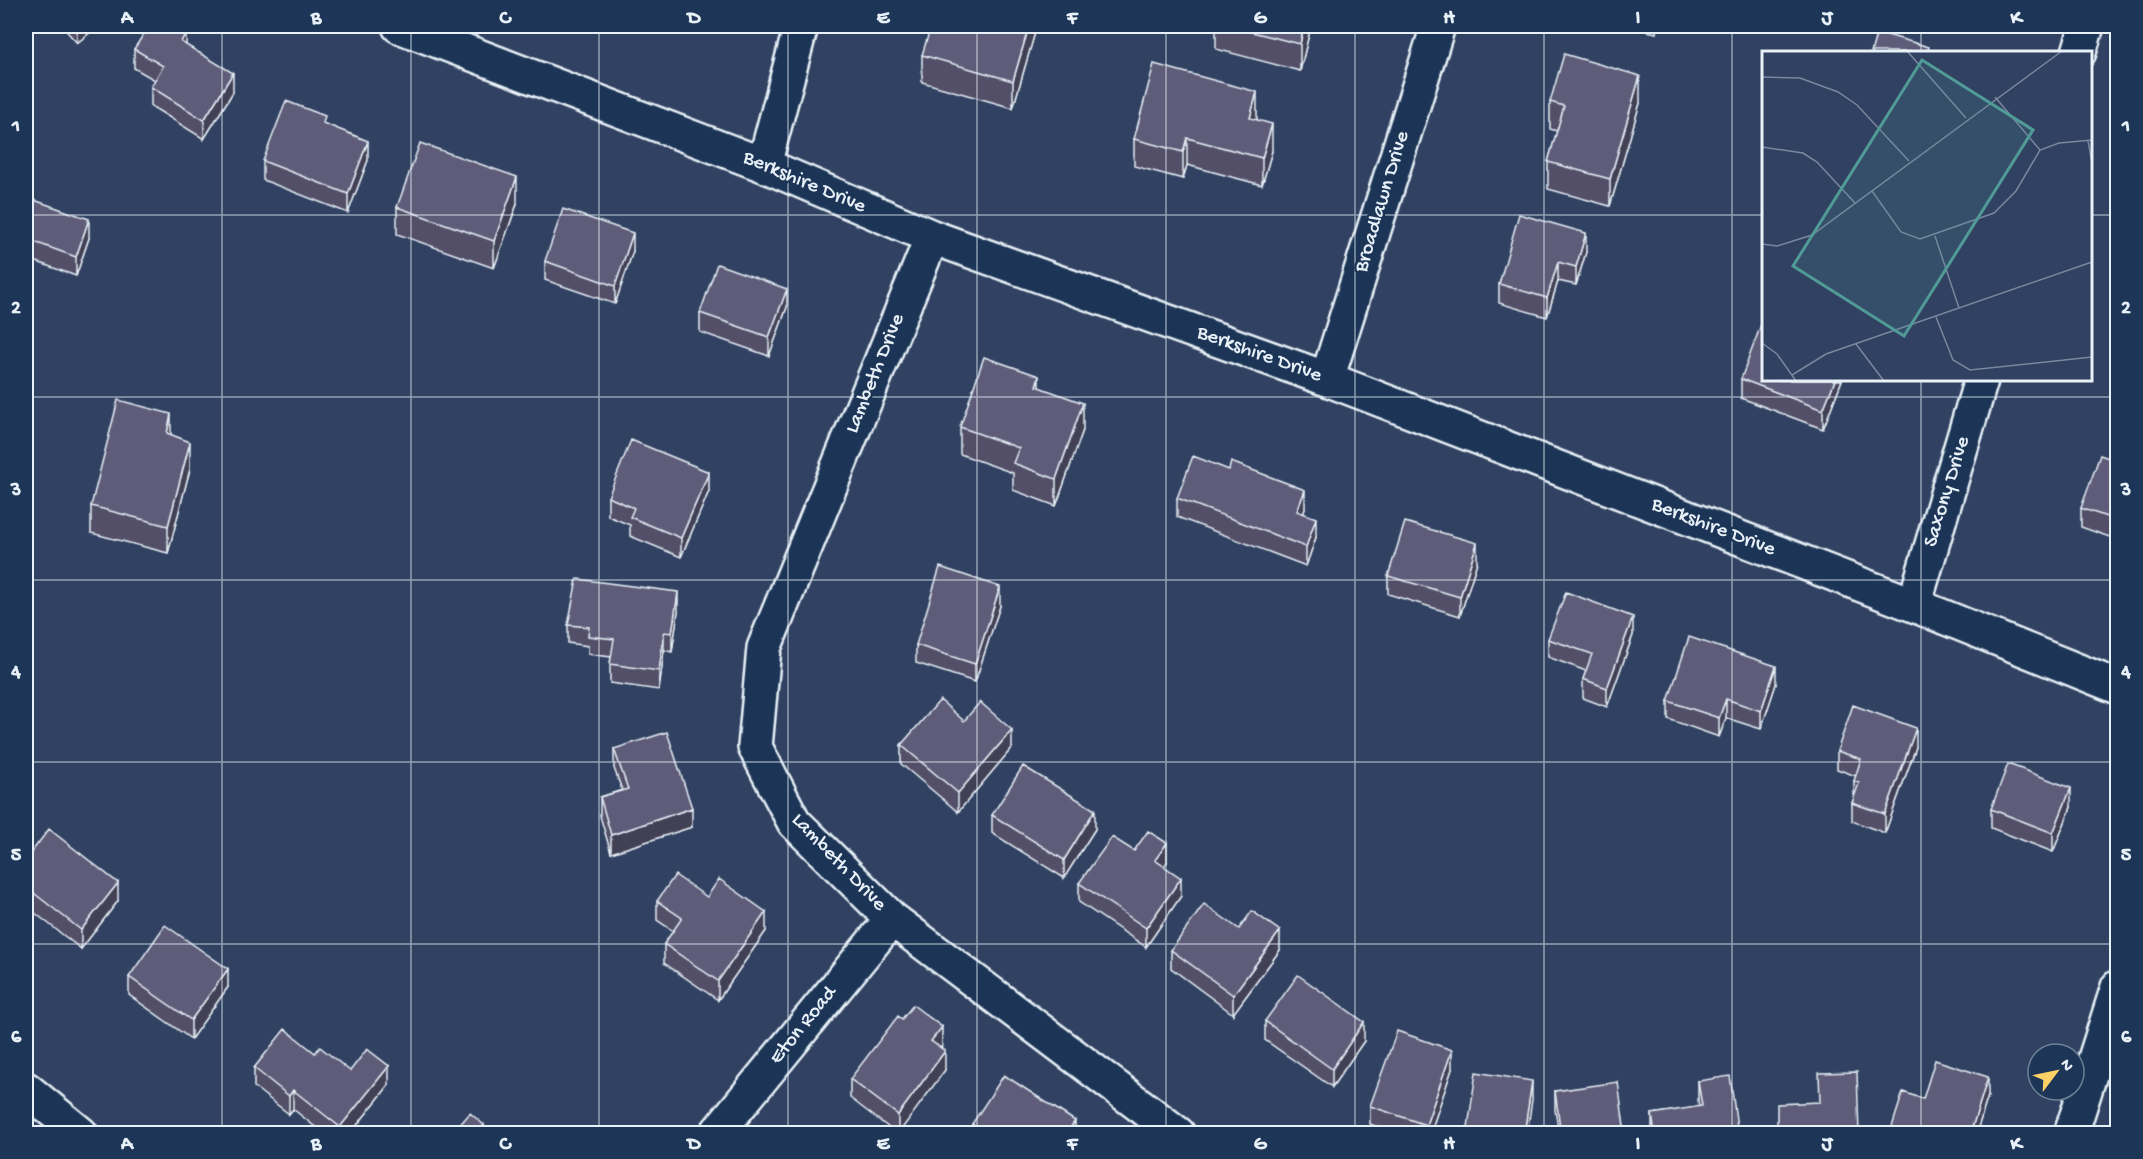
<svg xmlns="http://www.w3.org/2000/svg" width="2143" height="1159" font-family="'Gochi Hand',sans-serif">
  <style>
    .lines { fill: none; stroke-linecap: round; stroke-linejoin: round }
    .minor-casing { stroke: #e8f1f8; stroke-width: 38 }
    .minor { stroke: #1d3557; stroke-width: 33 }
    .wall { fill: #524f68; stroke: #e8f1f8; stroke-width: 1.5 }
    .shaded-wall { fill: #424055; stroke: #e8f1f8; stroke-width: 1.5 }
    .building { fill: #5f5c79; stroke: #e8f1f8; stroke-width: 1.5 }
    .grid { fill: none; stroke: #e8f1f8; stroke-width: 1.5; stroke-opacity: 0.55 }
    .labels { text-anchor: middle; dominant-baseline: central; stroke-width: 5; stroke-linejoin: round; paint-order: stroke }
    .street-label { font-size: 21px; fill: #e8f1f8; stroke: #1d3557 }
    .inset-road { fill: none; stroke: #7a879d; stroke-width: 1.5 }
    .view { fill: #509b97; fill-opacity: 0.15; stroke: #509b97; stroke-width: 3 }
    .inset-edge { fill: none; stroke: #e8f1f8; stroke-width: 3 }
    .neatline { fill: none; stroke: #e8f1f8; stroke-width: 2 }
    .grid-label { font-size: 20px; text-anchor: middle; font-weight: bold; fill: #e8f1f8 }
  </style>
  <rect width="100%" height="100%" fill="#314161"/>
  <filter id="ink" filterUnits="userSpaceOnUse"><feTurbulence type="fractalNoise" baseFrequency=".0167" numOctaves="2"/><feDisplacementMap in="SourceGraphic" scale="12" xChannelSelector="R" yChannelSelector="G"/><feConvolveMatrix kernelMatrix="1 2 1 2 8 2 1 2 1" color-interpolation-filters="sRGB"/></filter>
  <g filter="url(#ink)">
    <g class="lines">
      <!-- minor casing -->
      <g class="minor-casing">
        <path id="minor" d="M399,26l365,139 168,72 395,142 587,226 204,82
          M2079,52l8,-26
          M764,165l37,-139
          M932,237l-168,411 -9,99 39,75 98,97 286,215
          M1327,379l111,-353
          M1914,605l67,-225
          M26,1089l55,45
          M716,1134l176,-215
          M2071,1134l47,-147"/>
      </g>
      <!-- minor -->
      <use href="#minor" class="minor"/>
    </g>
    <!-- wall -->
    <path class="wall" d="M62,26h36l-21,17z
      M1036,26v3l-23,79 -91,-26v-27z
      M1216,26h95l-11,45 -84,-22z
      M1627,26h31l-2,7z
      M186,45l47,47 -29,47 -53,-33v-19l4,-7 -21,-12v-19z
      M1550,102l90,1 -30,103 -62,-17v-27l9,-31 -7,-2z
      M1257,119v1l15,31 -10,34 -75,-20 -4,14 -49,-13v-27z
      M325,124l43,36 -20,53 -85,-33v-19z
      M517,204l-23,64 -97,-34v-27z
      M26,216l63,22 -13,38 -50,-18z
      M633,251l-18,53 -70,-24v-19z
      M1586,252l-10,33 -18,-4 -11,36 -48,-14v-19z
      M787,307l-18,49 -69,-24v-19z
      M1741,379l101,1 -19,49 -82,-31z
      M1039,387l44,43 -27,76 -43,-16v-17l-53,-19v-27z
      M171,435l19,34 -22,84 -77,-20v-27z
      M2118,461v79l-37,-13v-19z
      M709,491l-28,66 -51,-21v-11l-22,-9v-19z
      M1177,498l128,11 -2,4 13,24 -10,29 -129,-49z
      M1477,562l-17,54 -72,-22v-18z
      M1000,606l-25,76 -59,-19v-18z
      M678,611l-6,41 -8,-2 -5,40 -49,-7v-19l1,-7 -23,-3v-8l-20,-3v-18z
      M1633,635l-26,72 -24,-9v-19l3,-8 -38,-14v-18z
      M1776,684l-15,45 -35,-11 -7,19 -51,-18v-18z
      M964,721l48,27 -54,64 -57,-48v-19z
      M1916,747l-31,86 -33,-12v-18l2,-5v-17l2,-5 -19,-7v-18z
      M614,749l78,78 -81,26 -11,-37v-19l22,-7 -8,-22z
      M2071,807l-18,45 -62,-24v-19z
      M992,815l103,14 -31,49 -72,-45z
      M1134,851l33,11 -4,4 18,30 -35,51 -67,-45v-19z
      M26,859l92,42 -37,48 -55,-43z
      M707,897l59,34 -48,69 -54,-37v-19l9,-13 -16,-11v-19z
      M1239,929l41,21 -47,64 -62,-46v-18z
      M129,977l99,10 -37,52 -62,-44z
      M902,1019l40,27 -2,2 5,22 -48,64 -47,-36v-19z
      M1265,1021l99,20 -32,46 -67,-47z
      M315,1053l35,18 39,14 -39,49h-26l-31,-25 -4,5 -35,-27v-19z
      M1452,1069l-22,65h-33l-27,-10v-18z
      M1698,1081l40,53h-86v-20l47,-7 -1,-7z
      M1555,1091l70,43h-66l-4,-24z
      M1988,1096l-12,38h-85v-4l32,-31z
      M972,1124l103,10h-103z"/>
    <!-- shaded-wall -->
    <path class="shaded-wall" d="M77,26h21l-21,17z
      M1029,26h7v3l-23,79v-27z
      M1304,26h7l-11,45v-27z
      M186,32v19l-5,-9z
      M233,73v19l-29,47v-19z
      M1640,76v27l-30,103v-27z
      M1257,92v27l-7,26v-27z
      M1272,124v27l-10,34v-27z
      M1187,138v27l-4,14v-27z
      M368,141v19l-20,53v-19z
      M517,177v27l-23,64v-27z
      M89,219v19l-13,38v-19z
      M633,233v18l-18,53v-18z
      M1586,233v19l-10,33v-18z
      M1558,262v19l-11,36v-19z
      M787,289v18l-18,49v-19z
      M1039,376v27l-3,-17z
      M1835,380h7l-19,49v-19z
      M1083,403v27l-27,76v-27z
      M171,414v27l-4,-8z
      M190,442v27l-22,84v-27z
      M709,472v19l-28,66v-19z
      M1305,490v19l-8,20v-18z
      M1316,518v19l-10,29v-19z
      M1477,543v19l-17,54v-19z
      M1000,587v19l-25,76v-18z
      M678,592v19l-6,41v-19z
      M1633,617v18l-26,72v-19z
      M664,632v18l-5,40v-19z
      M1776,666v18l-15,45v-18z
      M1726,699v19l-7,19v-19z
      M1916,728v19l-31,86v-19z
      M1012,730v18l-54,64v-19z
      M2071,788v19l-18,45v-19z
      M692,808v19l-81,26v-18z
      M1095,810v19l-31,49v-18z
      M1167,843v19l-12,17v-19z
      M1181,878v18l-35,51v-19z
      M118,883v18l-37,48v-19z
      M766,912v19l-48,69v-19z
      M1280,931v19l-47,64v-19z
      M228,969v18l-37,52v-19z
      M1364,1022v19l-32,46v-18z
      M942,1027v19l-11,14v-19z
      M1452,1050v19l-22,65h-4v-9z
      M945,1051v19l-47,64v-19z
      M389,1066v19l-39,49h-10v-7z
      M1988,1077v19l-12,38h-6z
      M1532,1081v19l-5,34h-3z
      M293,1090v19l-4,5v-18z
      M1075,1121v13h-9z
      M484,1125v9h-8z"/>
    <!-- building -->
    <path class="building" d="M149,26h26l11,6 -5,10 52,31 -29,47 -53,-33 12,-21 -29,-17z
      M931,26h98l-16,55 -91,-26z
      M1228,26h76l-4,18z
      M1877,32l52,15 -2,5h-56z
      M1564,54l76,22 -30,103 -62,-17 16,-56 -14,-4z
      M1154,64l103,28 -7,26 22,6 -10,34 -75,-20 -4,14 -49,-13z
      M286,101l39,15 -2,7 45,18 -20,53 -85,-33z
      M420,143l97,34 -23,64 -97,-34z
      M31,199l58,20 -13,38 -50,-18v-23z
      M563,209l70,24 -18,53 -70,-25z
      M1519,214l67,19 -10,34 -18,-5 -11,36 -48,-14z
      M717,264l70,25 -18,48 -69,-24z
      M1762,322h2v58h71l-12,30 -82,-31z
      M984,357l55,19 -3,10 47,17 -27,76 -43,-16 6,-15 -59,-21z
      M118,400l53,14 -4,19 23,9 -22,84 -77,-20z
      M631,440l78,32 -28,66 -51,-21 4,-9 -26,-11z
      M2100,455l18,6v60l-37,-13z
      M1193,456l36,14 2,-8 74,28 -8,21 19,7 -10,29 -129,-49z
      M1405,522l72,21 -17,54 -72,-21z
      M940,567l60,20 -25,77 -59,-19z
      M577,579l101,13 -6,41 -8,-1 -5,39 -49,-7 4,-25 -26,-3 1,-9 -21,-2z
      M1566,592l67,25 -26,71 -24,-9 9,-25 -44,-15z
      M1689,637l87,29 -15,45 -35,-12 -7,19 -51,-17z
      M940,700l24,21 16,-19 32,28 -54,63 -57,-48z
      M1853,705l63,23 -31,86 -33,-11 7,-20 -5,-2 7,-22 -24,-8z
      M667,732l25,76 -81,27 -11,-38 28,-8 -14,-40z
      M2008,764l63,24 -18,45 -62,-24z
      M1023,766l72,44 -31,50 -72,-45z
      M49,829l69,54 -37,47 -55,-43v-28z
      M1148,831l19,12 -12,17 26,18 -35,50 -67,-45 33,-46 22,14z
      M675,875l32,22 12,-18 47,33 -48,69 -54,-37 18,-26 -25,-17z
      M1204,904l35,25 13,-18 28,20 -47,64 -62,-45z
      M165,925l63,44 -37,51 -62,-43z
      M1298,975l66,47 -32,47 -67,-48z
      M913,1005l29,22 -11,14 14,10 -47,64 -48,-36 48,-63 4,3z
      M285,1029l30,24 5,-6 30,24 17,-22 22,17 -49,61 -47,-37 -4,6 -35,-28z
      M1397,1031l55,19 -26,75 -56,-19z
      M1935,1060l53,17 -18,57h-69l-10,-4 12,-38 20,7z
      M1476,1072l56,9 -8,53h-57z
      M1857,1072l2,62h-82v-30l43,-2 -1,-29z
      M1004,1075l71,46 -9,13h-80l-14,-10z
      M1730,1076l8,58h-83l-3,-20 50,-8 -4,-25z
      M1618,1082l7,52h-64l-6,-43z
      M470,1113l14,12 -8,9h-24z"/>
  </g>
  <!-- grid -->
  <path class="grid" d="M222,26v1108M411,26v1108M599,26v1108M788,26v1108M977,26v1108M1166,26v1108M1355,26v1108M1544,26v1108M1732,26v1108M1921,26v26M26,215h1738M2090,215h28M1921,380v754M26,397h2092M26,580h2092M26,762h2092M26,944h2092"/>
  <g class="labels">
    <!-- street labels -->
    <g class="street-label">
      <text transform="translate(804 183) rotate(23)">Berkshire Drive</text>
      <text transform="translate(1383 202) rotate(-73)">Broadlawn Drive</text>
      <text transform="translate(1259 355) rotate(20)">Berkshire Drive</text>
      <text transform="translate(876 374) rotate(-68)">Lambeth Drive</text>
      <text transform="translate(1948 492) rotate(-73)">Saxony Drive</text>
      <text transform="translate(1713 528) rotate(21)">Berkshire Drive</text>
      <text transform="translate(838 863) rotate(46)">Lambeth Drive</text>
      <text transform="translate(804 1026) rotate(-51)">Eton Road</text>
    </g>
  </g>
  <!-- overview -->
  <g transform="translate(1762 51)">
    <rect width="330" height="330" fill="#314161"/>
    <path class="inset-road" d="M145,0l59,67M0,26l38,1 38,14 19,13 52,56M233,46l45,53M326,90l4,22M0,96l41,6 14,9 38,41M110,140l29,41 19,7 74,-26 22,-22 24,-41 19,-7 33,-3M173,185l24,72M0,193l15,2 35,-11 250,-184M174,266l17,43 17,10 122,-13M0,292l15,11 19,27M94,293l28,37M30,324l34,-21 266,-92"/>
    <path class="view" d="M160,9l111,70 -129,206 -111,-70z"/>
    <rect width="330" height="330" class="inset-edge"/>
  </g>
  <!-- margin -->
  <rect width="2143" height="1159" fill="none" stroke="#1d3557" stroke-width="66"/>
  <!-- north arrow -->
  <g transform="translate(2056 1072) rotate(58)"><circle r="28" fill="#1d3557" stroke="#6e8097" stroke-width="1.5"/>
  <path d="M0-4.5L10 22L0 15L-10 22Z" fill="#ffd166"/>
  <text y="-9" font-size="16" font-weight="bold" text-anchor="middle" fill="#e8f1f8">N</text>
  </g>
  <rect x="33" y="33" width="2077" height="1093" class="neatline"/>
  <g class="grid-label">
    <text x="127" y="23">A</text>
    <text x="316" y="23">B</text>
    <text x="505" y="23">C</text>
    <text x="694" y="23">D</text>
    <text x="883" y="23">E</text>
    <text x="1072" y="23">F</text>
    <text x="1260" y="23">G</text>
    <text x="1449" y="23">H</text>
    <text x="1638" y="23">I</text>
    <text x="1827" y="23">J</text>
    <text x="2016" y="23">K</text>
    <text x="16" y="131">1</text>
    <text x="2126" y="131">1</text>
    <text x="16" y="313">2</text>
    <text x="2126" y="313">2</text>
    <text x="16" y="495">3</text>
    <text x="2126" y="495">3</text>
    <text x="16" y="677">4</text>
    <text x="2126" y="677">4</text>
    <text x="16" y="860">5</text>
    <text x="2126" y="860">5</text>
    <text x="16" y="1042">6</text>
    <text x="2126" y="1042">6</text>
    <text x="127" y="1149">A</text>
    <text x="316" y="1149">B</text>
    <text x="505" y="1149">C</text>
    <text x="694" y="1149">D</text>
    <text x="883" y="1149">E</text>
    <text x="1072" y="1149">F</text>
    <text x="1260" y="1149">G</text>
    <text x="1449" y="1149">H</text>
    <text x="1638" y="1149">I</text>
    <text x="1827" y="1149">J</text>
    <text x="2016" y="1149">K</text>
  </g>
</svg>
